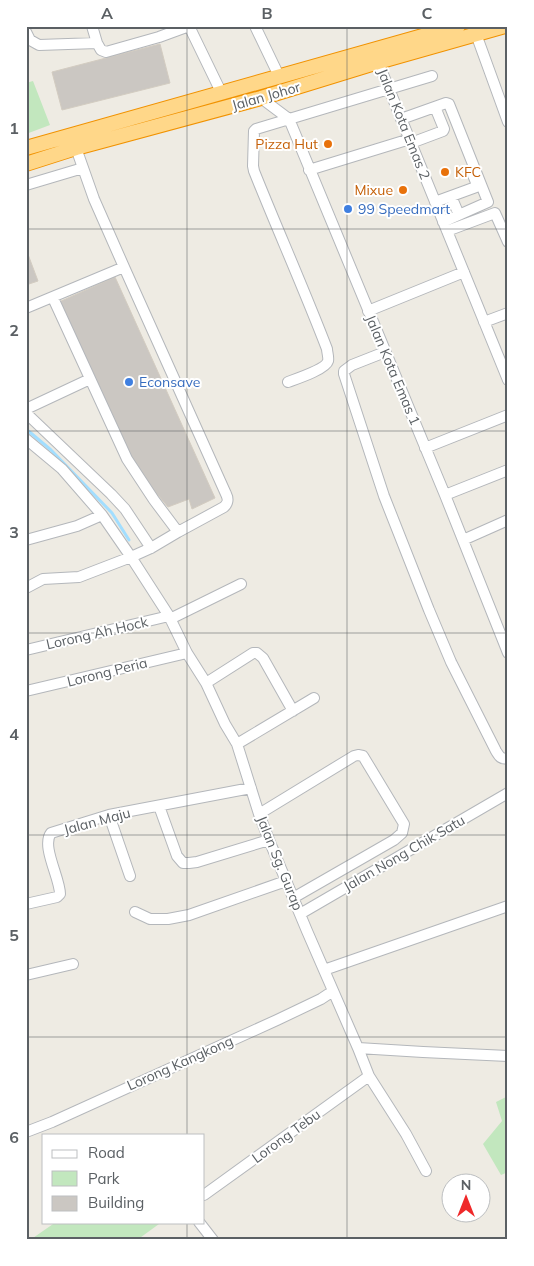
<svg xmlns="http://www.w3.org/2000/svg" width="534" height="1266" font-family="Mulish,sans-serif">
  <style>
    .green { fill: #c2e7be }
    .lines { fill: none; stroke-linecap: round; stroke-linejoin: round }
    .stream { stroke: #a2deff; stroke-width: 3 }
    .building { fill: #cbc7c2; stroke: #d3ccc1 }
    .minor-casing { stroke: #b4b7bb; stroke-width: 12 }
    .highway-casing { stroke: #f19200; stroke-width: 16 }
    .minor { stroke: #fff; stroke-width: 10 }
    .highway { stroke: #ffd789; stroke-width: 14 }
    .grid { fill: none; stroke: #5b6064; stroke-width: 1; stroke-opacity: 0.55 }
    .food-dot { fill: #e8710a; stroke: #fff; stroke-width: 2 }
    .shop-dot { fill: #3f7fe0; stroke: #fff; stroke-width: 2 }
    .labels { text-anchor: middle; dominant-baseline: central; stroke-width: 4; stroke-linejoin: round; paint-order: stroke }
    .street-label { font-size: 14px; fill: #5b6064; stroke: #fff }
    .food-label { font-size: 14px; fill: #c56008; stroke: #fff; text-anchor: end }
    .shop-label { font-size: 14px; fill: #366cbe; stroke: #fff; text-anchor: start }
    .neatline { fill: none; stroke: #5b6064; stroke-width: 2 }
    .grid-label { font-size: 16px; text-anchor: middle; font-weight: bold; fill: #5b6064 }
  </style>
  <rect width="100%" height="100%" fill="#eeebe3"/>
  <!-- green -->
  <path class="green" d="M33,81l17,44 -24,9v-51z
    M508,1096v76l-7,3 -18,-31 19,-23 -6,-19z
    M56,1222h102l1,2 -22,16h-107z"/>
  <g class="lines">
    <!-- stream -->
    <path class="stream" d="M26,429l25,21 61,63 17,27"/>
  </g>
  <!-- building -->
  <path class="building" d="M160,44l10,39 -108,27 -10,-38z
    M26,249l12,32 -12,4z
    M115,277l100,221 -23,11 -3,-10 -21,8 -37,-44 -72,-161z"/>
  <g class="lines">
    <!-- minor casing -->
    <g class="minor-casing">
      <path id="minor" d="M92,26l5,17
        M189,26l32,66
        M255,26l24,50
        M26,32l4,8 9,5 58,-2 4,7 5,2 53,-15 30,-11
        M476,34l32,88
        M378,62l130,318
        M261,98l28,21 156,376 63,158
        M401,119l45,-16 3,1 39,98 -45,20
        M411,143l32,-12 1,-2 -9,-22
        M309,170l101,-31
        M26,185l57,-17
        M451,196l8,19
        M435,202l41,-15 1,-2 -4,-10
        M447,231l48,-18 13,29
        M53,298l74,161 27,41 24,32
        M26,308l98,-41 -30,-68 -18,-51
        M368,311l96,-39
        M484,322l24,-9
        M385,352l-33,13 -8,6v3l40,122 45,114 22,52 45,89c3,5 5,9 12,7
        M288,382c8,-3 38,-13 40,-21 1,-3 -1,-9 -1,-12 -23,-60 -49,-118 -73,-178l-1,-5 1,-35 2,-2 176,-53
        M26,409l64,-30
        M26,413l85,81 14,15 26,39
        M26,439l36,30 40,46 29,42 38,59 18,37 19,30 19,41 12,20 22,70 10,26 38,91 51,117 11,28 37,58 20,37
        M425,448l83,-33
        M445,495l63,-25
        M26,540l51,-14 25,-11
        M463,540l45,-20
        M26,588l17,-9 36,-2 52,-20 20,-9 27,-16 46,-25c4,-4 5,-7 2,-13l-102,-227
        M170,619l71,-35
        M26,650l143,-34
        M206,683l47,-30h4l6,5 30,53
        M26,691l161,-38
        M237,744l77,-46
        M159,806l18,50 6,7h6l8,-1 72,-22
        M259,814l95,-58 4,-1 5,1 41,68 -2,9 -8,7 -101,58
        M109,815l21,61
        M26,904l31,-7 3,-3c0,-16 -19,-48 -9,-61l58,-18 142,-27
        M135,912l15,7h18l21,-4 97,-34
        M300,914l208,-121
        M324,970l184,-64
        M26,975l47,-11
        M358,1048l65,4 85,4
        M26,1132l26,-10 225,-102 44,-21 12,-8
        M204,1195l165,-119
        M199,1222l14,18"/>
    </g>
    <!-- highway casing -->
    <g class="highway-casing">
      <path id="highway" d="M26,148l432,-122
        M26,164l50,-16 185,-50 117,-36 127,-36"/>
    </g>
    <!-- minor -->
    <use href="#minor" class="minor"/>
    <!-- highway -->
    <use href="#highway" class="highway"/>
  </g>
  <!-- grid -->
  <path class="grid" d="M187,26v1109M347,26v1214M26,229h482M26,431h482M26,633h482M26,835h482M26,1037h482M187,1222v18"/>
  <!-- markers -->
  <g class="food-dot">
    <circle cx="328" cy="144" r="5"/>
    <circle cx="445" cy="172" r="5"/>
    <circle cx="403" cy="190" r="5"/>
  </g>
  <g class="shop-dot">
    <circle cx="348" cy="209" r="5"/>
    <circle cx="129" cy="382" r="5"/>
  </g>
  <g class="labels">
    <!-- street labels -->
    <g class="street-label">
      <text transform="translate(266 96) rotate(-16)">Jalan Johor</text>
      <text transform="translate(404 124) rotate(68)">Jalan Kota Emas 2</text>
      <text transform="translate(393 370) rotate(67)">Jalan Kota Emas 1</text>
      <text transform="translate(97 633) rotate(-13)">Lorong Ah Hock</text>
      <text transform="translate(107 672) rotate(-14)">Lorong Peria</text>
      <text transform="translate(97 821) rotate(-15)">Jalan Maju</text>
      <text transform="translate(404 853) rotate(-30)">Jalan Nong Chik Satu</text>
      <text transform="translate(280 863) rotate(68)">Jalan Sg. Gurap</text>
      <text transform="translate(180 1063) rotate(-24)">Lorong Kangkong</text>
      <text transform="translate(286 1136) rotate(-36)">Lorong Tebu</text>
    </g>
    <!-- food labels -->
    <g class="food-label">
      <text x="318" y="144">Pizza Hut</text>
      <text x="455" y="172" text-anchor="start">KFC</text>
      <text x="393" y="190">Mixue</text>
    </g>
    <!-- shop labels -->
    <g class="shop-label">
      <text x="358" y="209">99 Speedmart</text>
      <text x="139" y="382">Econsave</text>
    </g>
  </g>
  <!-- border -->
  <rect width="534" height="1266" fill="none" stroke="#ffffff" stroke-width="55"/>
  <!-- legend -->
  <rect x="42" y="1134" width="162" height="90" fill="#ffffff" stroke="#bdbfc1"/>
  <rect x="52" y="1150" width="25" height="8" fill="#ffffff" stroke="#bdbfc1"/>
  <text x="88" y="1158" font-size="15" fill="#5b6064">Road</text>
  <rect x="52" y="1171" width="25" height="15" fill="#c2e7be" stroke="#bdbfc1"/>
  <text x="88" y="1184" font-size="15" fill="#5b6064">Park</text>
  <rect x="52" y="1196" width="25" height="15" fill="#cbc7c2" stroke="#bdbfc1"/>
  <text x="88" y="1208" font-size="15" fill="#5b6064">Building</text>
  <!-- north arrow -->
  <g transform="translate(466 1198)"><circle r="24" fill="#ffffff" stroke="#bdbfc1"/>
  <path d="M0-4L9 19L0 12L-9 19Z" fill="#ef292a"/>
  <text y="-8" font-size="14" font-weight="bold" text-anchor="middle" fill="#5b6064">N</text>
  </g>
  <rect x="28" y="28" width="478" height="1210" class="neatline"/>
  <g class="grid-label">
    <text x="107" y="19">A</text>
    <text x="267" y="19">B</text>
    <text x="427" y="19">C</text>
    <text x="14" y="134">1</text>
    <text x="14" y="336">2</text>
    <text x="14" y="538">3</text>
    <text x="14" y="740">4</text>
    <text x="14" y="941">5</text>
    <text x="14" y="1143">6</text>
  </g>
</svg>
